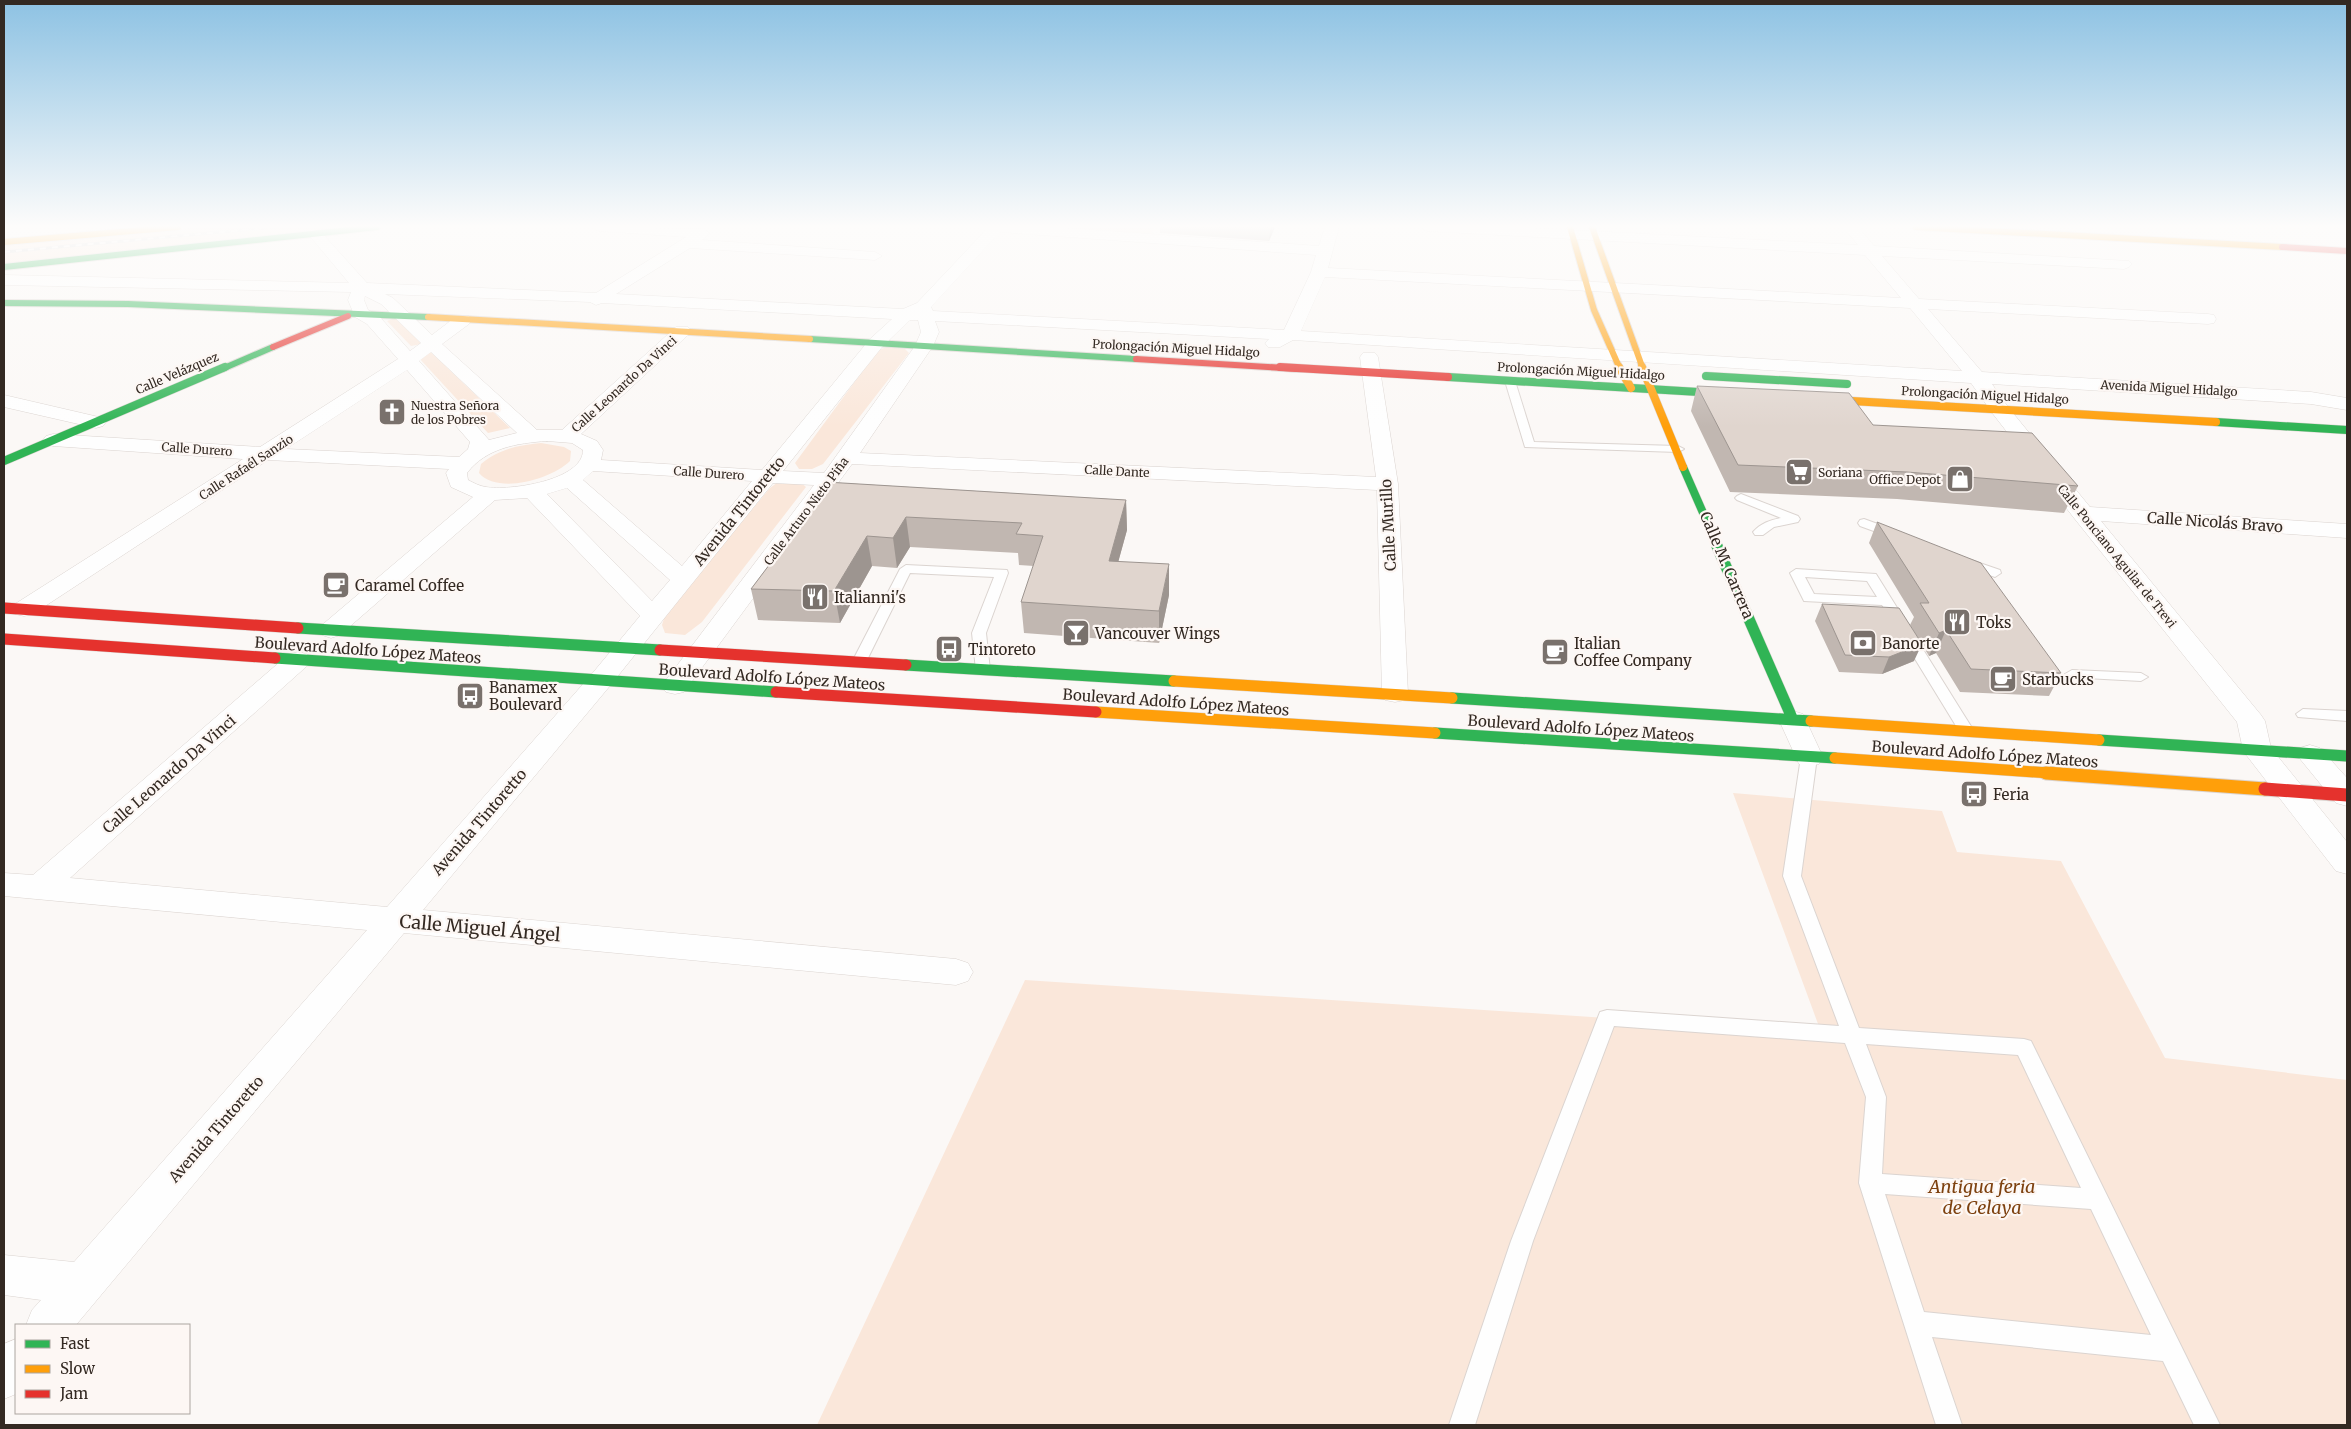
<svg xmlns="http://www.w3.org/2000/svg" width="2351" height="1429" font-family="Merriweather,serif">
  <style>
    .green { fill: #fae7da }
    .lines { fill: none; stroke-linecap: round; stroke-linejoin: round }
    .lane-casing { stroke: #dbd4d0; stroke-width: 2 }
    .street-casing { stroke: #dbd4d0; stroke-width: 1 }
    .fast-far2-casing { stroke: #dbd4d0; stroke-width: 8 }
    .fast-far1-casing { stroke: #dbd4d0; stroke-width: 9 }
    .fast-casing { stroke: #dbd4d0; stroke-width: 12 }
    .slow-far3-casing { stroke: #dbd4d0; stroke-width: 8 }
    .slow-far2-casing { stroke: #dbd4d0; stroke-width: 9 }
    .slow-far1-casing { stroke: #dbd4d0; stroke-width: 12 }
    .slow-casing { stroke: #dbd4d0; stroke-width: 15 }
    .jam-far3-casing { stroke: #dbd4d0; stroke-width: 8 }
    .jam-far2-casing { stroke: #dbd4d0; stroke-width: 9 }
    .jam-far1-casing { stroke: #dbd4d0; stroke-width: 12 }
    .jam-casing { stroke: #dbd4d0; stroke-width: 15 }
    .lane { fill: #fefefe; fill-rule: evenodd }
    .street { fill: #fefefe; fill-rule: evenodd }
    .fast-far2 { stroke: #30b455; stroke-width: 6 }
    .fast-far1 { stroke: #30b455; stroke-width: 8 }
    .fast { stroke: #30b455; stroke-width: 11 }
    .slow-far3 { stroke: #ff9f0a; stroke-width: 6 }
    .slow-far2 { stroke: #ff9f0a; stroke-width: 8 }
    .slow-far1 { stroke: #ff9f0a; stroke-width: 11 }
    .slow { stroke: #ff9f0a; stroke-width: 13 }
    .jam-far3 { stroke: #e5322d; stroke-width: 6 }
    .jam-far2 { stroke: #e5322d; stroke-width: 8 }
    .jam-far1 { stroke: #e5322d; stroke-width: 11 }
    .jam { stroke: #e5322d; stroke-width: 13 }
    .rail-casing { stroke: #d2d1d0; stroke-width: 3 }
    .rail { stroke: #fdf7f4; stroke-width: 2; stroke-dasharray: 6; stroke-linecap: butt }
    .wall { fill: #c1b7b1 }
    .shaded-wall { fill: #9d9590 }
    .building { fill: #e0d5ce; stroke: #9d9590 }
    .labels { text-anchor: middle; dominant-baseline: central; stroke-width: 4.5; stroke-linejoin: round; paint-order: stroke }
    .far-street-label { font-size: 12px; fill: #332922; stroke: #fdf7f4 }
    .far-poi-label { font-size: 12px; fill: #332922; stroke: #fdf7f4; text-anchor: start }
    .street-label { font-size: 15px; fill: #332922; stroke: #fdf7f4 }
    .poi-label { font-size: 15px; fill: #332922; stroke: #fdf7f4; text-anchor: start }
    .near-street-label { font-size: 18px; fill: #332922; stroke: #fdf7f4 }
    .near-park-label { font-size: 18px; font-style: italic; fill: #7d410f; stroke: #fdf7f4 }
  </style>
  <rect width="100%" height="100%" fill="#fbf8f6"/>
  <!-- green -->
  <path class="green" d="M200,227h174l-370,39v-22z
    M1045,227h110l-4,7z
    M395,318l27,26 -11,2 -24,-25z
    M887,347l18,2 4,4 -86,111 -11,5h-13l-4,-6 83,-113z
    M431,352l79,76 -22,5 -69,-75z
    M541,443l23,4 7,4 -1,10c-18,18 -72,34 -91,12l2,-9c18,-15 38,-19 60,-21z
    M782,479l16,1 8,7 -104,135 -17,13 -20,-2 -3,-8 4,-13 104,-124z
    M1733,793l209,18 15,41 104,9 104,197 182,22v345h-1530l208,-445 796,52z"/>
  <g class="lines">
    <!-- lane casing -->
    <g class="lane-casing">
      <path id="lane" d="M1510,378l5,3 19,61 144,4 6,3 -6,3 -153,-5 -20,-66z
        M1741,494l57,22 2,3 -2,3 -24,5 -11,8h-8l-2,-3c8,-9 17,-12 28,-14l-44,-18 -2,-2 2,-2z
        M1864,519l33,12 2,3 -6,4 -33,-12 -2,-3 2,-3z
        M1968,559l32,11 1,3 -6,4 -32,-11 -1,-3z
        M906,565l101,5 1,3 -22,60 4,37 -2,3 -5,1 -7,-4 -4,-37 22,-56 -84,-4 -44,89 -2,3h-10l-2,-3 48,-93z
        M1796,569l80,5 86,138 12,19 -3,3h-10l-79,-129 -78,-4 -14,-28zM1805,577l62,4 10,16 -63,-3z
        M2072,670l69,3 7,4 -7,4 -74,-4 -2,-3z
        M2303,709l44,2v10l-49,-4 -2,-3z
        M1809,752l6,1 2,4 -16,119 58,152 165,11 7,2 189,384h-26l-31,-64 -231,-24 30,88h-26l-77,-242 7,-86 -21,-54 -231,-17 -81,215 -58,184h-26l62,-184 89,-229 7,-2 232,16 -56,-150 18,-119 2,-4zM1866,1044l152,11 63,133 -199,-14 4,-77zM1885,1194l206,15 60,126 -227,-23z"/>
    </g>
    <!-- street casing -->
    <g class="street-casing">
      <path id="street" d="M592,227l111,2 7,4 -8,7 173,12 7,4 -7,4 -185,-12 -74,46 287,15 14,-6 68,-72 -5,-4h70l269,19 6,-19h14l-11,41 573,30 -36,-43 -438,-24 -7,-4h92l346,18 -15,-18h15l16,19 255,15 3,3 -3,3 -5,2 -242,-13 37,43 289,15 6,1 2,4 -2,4 -6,1 -280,-15 54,63 329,20 36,6v12l-36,-6 -319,-20 16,23 82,100 257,17v14l-246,-17 160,194 4,6 6,27 76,94v32l-11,-3 -89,-115 -4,-6 -6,-28 -163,-204 -81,-104 -22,-31 -678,-43 -13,7h-12l-3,-4 4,-4 -334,-18 4,11 -6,14 -73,107 516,24 -16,-120 3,-4h12l3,4 20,127 10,210 -3,6 -10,2 -10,-2 -3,-6 -5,-204 -525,-26 -168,228 -9,2 -9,-2 -4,-6 4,-6 148,-195 -41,-2 -164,204 -186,223 533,49 12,4 5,9 -5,9 -12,4 -552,-52 -328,392h-50l6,-15 9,-10 -37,-5v-40l70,7 293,-332 -363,-34v-23l29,2 256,-221 9,-2 9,2 4,6 -4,6 -237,212 317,29 204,-232 49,-59 -113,-118 -32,2 -155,135 -9,3 -9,-3 -4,-5 4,-5 151,-128 -22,-10 -5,-14 3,-4 -181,-9 -235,154 -9,2 -9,-2 -3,-5 3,-5 228,-145 -190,-13 -7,-2 -3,-4 3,-4 7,-2 207,13 138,-88 -31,-35 -12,-7 -7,-17 3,-8 -347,-7v-10l345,8 -40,-48 7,-4 5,1 46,51 229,10 90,-56 -87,-6zM1000,232l316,23 -5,17 -27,58 -351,-19 -2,-4zM1325,277l585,31 52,63 -661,-40zM385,294l205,8 6,3 6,-2 290,16 -22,20 -108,131 -161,-10 2,-10 -6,-9 -16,-7 107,-99 3,-4 -3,-4h-12l-114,103h-25l-95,-86 27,-20 2,-4 -2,-4h-12l-25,19 -39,-37zM365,296l16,8 40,39 -11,8 -31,-35 -11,-6 -4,-10zM910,320h8l3,12 -6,14 -91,127 -41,-2 99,-124zM431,352l86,81 -28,7 -70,-79zM407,370l63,72 -2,7 -9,8 -173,-8zM547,441l25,2 11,7c0,31 -75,41 -97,37 -7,-1 -12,-4 -18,-7l-1,-7c19,-25 50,-30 80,-32zM593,471l159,10 -70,85 -99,-86zM567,488l103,92 -18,21 -105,-107z
        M4,395l99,23 3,4 -3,4 -7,2 -92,-21z
        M1793,711l10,3 20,43 -4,7 -10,2 -10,-2 -20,-44 4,-6z
        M2310,745l10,3 27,30v28l-11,-3 -40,-49 4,-6z
        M16,1339v55l-12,5v-55z"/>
    </g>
    <!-- fast-far2 casing -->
    <g class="fast-far2-casing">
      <path id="fast-far2" d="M4,267l373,-40
        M4,303l124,1 300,13
        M810,339l326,20
        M222,369l51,-22"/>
    </g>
    <!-- fast-far1 casing -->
    <g class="fast-far1-casing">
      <path id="fast-far1" d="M1706,376l141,8
        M1448,377l284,17
        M2216,422l131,8
        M4,461l221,-94
        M1683,467l35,80"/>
    </g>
    <!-- fast casing -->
    <g class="fast-casing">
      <path id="fast" d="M1717,546l76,174
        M298,628l362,22
        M275,658l501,34
        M906,665l268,16
        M1452,698l359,23
        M1435,733l400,25
        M2099,740l248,16"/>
    </g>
    <!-- slow-far3 casing -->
    <g class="slow-far3-casing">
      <path id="slow-far3" d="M1570,227l24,83 26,59
        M1592,227l51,142
        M1916,227l366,20
        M4,242l174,-15
        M428,317l382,22"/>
    </g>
    <!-- slow-far2 casing -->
    <g class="slow-far2-casing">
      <path id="slow-far2" d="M1619,367l12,21
        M1642,367l41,100
        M1817,399l399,23"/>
    </g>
    <!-- slow-far1 casing -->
    <g class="slow-far1-casing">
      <path id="slow-far1" d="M1174,681l278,17
        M1096,712l339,21
        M1811,721l288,19
        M1835,758l228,16"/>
    </g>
    <!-- slow casing -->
    <g class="slow-casing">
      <path id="slow" d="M2046,773l219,16"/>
    </g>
    <!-- jam-far3 casing -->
    <g class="jam-far3-casing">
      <path id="jam-far3" d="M2282,247l65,4
        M273,347l75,-31
        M1136,359l165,10"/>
    </g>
    <!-- jam-far2 casing -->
    <g class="jam-far2-casing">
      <path id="jam-far2" d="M1280,367l168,10"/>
    </g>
    <!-- jam-far1 casing -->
    <g class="jam-far1-casing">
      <path id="jam-far1" d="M4,608l294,20
        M4,639l271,19
        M660,650l246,15
        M776,692l320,20"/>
    </g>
    <!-- jam casing -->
    <g class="jam-casing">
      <path id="jam" d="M2265,789l82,6"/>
    </g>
    <!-- lane -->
    <use href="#lane" class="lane"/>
    <!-- street -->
    <use href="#street" class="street"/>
    <!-- fast-far2 -->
    <use href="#fast-far2" class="fast-far2"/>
    <!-- fast-far1 -->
    <use href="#fast-far1" class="fast-far1"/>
    <!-- fast -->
    <use href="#fast" class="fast"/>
    <!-- slow-far3 -->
    <use href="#slow-far3" class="slow-far3"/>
    <!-- slow-far2 -->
    <use href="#slow-far2" class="slow-far2"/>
    <!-- slow-far1 -->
    <use href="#slow-far1" class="slow-far1"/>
    <!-- slow -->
    <use href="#slow" class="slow"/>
    <!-- jam-far3 -->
    <use href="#jam-far3" class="jam-far3"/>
    <!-- jam-far2 -->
    <use href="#jam-far2" class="jam-far2"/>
    <!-- jam-far1 -->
    <use href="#jam-far1" class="jam-far1"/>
    <!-- jam -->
    <use href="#jam" class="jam"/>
    <!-- rail casing -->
    <g class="rail-casing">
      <path id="rail" d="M4,252l272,-25"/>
    </g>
    <!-- rail -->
    <use href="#rail" class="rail"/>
  </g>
  <!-- wall -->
  <path class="wall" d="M1160,227h115l-6,14 -109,-8z
    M1697,386l176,39 205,61 -14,27 -167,-14 -167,-7 -39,-81z
    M826,482l300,18 1,30 -9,32 51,33 -10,48 -135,-10 -3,-31 13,-36 -15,-1 -1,-12 -108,-6 -13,21 -25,-2 -32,57 -82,-3 -7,-31 37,-49z
    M1877,522l184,151 -12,23 -89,-4 -24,-39 -7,3 -19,-31 4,-8 -45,-74z
    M1822,604l92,57 -32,13 -43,-2 -24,-51z"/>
  <!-- shaded-wall -->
  <path class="shaded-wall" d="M1270,227h5l-6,14z
    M1126,500l1,30 -17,62 -1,-31z
    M906,517l4,30 -13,21 -4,-30z
    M867,536l5,30 -32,57 -6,-32z
    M1169,564v31l-10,48v-32z
    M1946,630l-10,23 -7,3 10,-23z
    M1922,644l-8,17 -32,13 7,-17z"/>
  <!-- building -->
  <path class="building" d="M1697,386l152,7 24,32 159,8 46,53 -171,-14 -169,-7z
    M826,482l300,18 -17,61 60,3 -10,47 -138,-9 22,-66 -27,-2 6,-11 -116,-6 -13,21 -26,-2 -33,55 -83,-2 37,-49z
    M1877,522l104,41 80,110 -90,-4 -25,-39 -7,3 -19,-30h9z
    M1822,604l77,4 23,36 -33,13 -44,-2z"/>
  <!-- sky -->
  <linearGradient id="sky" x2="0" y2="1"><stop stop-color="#8dc2e3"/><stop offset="0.53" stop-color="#fdfcfb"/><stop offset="1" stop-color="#fdfcfb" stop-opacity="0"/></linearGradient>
  <rect width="2351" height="427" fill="url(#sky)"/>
  <!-- icons -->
  <defs>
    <g id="church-square" transform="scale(1.4375)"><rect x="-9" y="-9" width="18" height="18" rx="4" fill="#79716c" stroke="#fdf7f4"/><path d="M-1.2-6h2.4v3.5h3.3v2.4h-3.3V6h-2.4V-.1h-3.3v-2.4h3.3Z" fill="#fff"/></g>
    <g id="supermarket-square" transform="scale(1.4375)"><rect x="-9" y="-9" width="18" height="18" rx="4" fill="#79716c" stroke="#fdf7f4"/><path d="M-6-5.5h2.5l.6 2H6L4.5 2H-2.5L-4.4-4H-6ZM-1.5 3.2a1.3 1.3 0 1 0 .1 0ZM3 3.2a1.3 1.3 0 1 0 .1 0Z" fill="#fff"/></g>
    <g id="shop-square" transform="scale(1.4375)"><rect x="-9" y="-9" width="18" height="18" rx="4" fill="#79716c" stroke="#fdf7f4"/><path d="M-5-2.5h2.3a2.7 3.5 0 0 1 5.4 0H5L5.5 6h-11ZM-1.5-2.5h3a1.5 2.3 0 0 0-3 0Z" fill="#fff"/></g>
    <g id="cafe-square" transform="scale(1.4375)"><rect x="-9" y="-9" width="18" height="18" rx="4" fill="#79716c" stroke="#fdf7f4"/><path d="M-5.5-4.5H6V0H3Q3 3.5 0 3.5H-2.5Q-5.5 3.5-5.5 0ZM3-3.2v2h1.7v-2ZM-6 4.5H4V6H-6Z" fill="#fff"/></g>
    <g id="restaurant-square" transform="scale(1.4375)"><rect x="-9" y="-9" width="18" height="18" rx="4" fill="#79716c" stroke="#fdf7f4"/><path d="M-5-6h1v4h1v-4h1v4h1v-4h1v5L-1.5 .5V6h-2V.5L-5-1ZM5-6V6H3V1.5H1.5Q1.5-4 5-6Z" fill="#fff"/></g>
    <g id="bar-square" transform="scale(1.4375)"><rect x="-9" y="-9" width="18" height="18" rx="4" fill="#79716c" stroke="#fdf7f4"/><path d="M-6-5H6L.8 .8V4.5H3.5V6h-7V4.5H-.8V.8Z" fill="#fff"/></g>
    <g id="bank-square" transform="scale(1.4375)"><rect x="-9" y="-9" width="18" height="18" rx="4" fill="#79716c" stroke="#fdf7f4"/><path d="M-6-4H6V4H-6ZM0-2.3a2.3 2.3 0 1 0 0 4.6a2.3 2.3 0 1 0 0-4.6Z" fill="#fff"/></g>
    <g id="bus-square" transform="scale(1.4375)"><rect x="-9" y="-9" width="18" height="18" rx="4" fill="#79716c" stroke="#fdf7f4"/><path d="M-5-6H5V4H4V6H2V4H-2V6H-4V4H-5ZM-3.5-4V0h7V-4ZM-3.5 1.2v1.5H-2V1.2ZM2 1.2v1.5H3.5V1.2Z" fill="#fff"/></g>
  </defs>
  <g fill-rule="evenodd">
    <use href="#church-square" x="392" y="412"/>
    <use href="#supermarket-square" x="1799" y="472"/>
    <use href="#shop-square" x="1960" y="479"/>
    <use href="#cafe-square" x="336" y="585"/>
    <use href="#restaurant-square" x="815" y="597"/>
    <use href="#restaurant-square" x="1957" y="622"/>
    <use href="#bar-square" x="1076" y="633"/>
    <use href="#bank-square" x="1863" y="643"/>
    <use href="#bus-square" x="949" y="649"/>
    <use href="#cafe-square" x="1555" y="652"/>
    <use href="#cafe-square" x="2003" y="679"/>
    <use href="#bus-square" x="470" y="696"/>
    <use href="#bus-square" x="1974" y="794"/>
  </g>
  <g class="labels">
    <!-- far-street labels -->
    <g class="far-street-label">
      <text transform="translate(1176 348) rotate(3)">Prolongación Miguel Hidalgo</text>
      <text transform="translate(1581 371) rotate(3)">Prolongación Miguel Hidalgo</text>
      <text transform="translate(177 373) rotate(-23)">Calle Velázquez</text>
      <text transform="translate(624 384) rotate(-42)">Calle Leonardo Da Vinci</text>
      <text transform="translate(2169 388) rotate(3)">Avenida Miguel Hidalgo</text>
      <text transform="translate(1985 395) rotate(3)">Prolongación Miguel Hidalgo</text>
      <text transform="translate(197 449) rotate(4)">Calle Durero</text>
      <text transform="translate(246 467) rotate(-33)">Calle Rafaél Sanzio</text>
      <text transform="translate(1117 471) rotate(3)">Calle Dante</text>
      <text transform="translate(709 473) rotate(4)">Calle Durero</text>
      <text transform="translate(806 511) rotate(-53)">Calle Arturo Nieto Piña</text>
      <text transform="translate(2117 556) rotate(51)">Calle Ponciano Aguilar de Trevi</text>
    </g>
    <!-- far-poi labels -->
    <g class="far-poi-label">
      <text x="411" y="405">Nuestra Señora<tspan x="411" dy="14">de los Pobres</tspan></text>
      <text x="1818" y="472">Soriana</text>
      <text x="1941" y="479" text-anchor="end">Office Depot</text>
    </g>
    <!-- street labels -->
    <g class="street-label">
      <text transform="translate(739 511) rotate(-51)">Avenida Tintoretto</text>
      <text transform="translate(2215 522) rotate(4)">Calle Nicolás Bravo</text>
      <text transform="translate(1388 525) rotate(-93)">Calle Murillo</text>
      <text transform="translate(1727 565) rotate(67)">Calle M. Carrera</text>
      <text transform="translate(368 650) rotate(4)">Boulevard Adolfo López Mateos</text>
      <text transform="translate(772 677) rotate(4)">Boulevard Adolfo López Mateos</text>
      <text transform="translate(1176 702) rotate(4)">Boulevard Adolfo López Mateos</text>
      <text transform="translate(1581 728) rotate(4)">Boulevard Adolfo López Mateos</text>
      <text transform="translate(1985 754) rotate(4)">Boulevard Adolfo López Mateos</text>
      <text transform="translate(169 774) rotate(-41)">Calle Leonardo Da Vinci</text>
      <text transform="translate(479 822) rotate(-49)">Avenida Tintoretto</text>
      <text transform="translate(216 1129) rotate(-49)">Avenida Tintoretto</text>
    </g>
    <!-- poi labels -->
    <g class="poi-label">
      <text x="355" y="585">Caramel Coffee</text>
      <text x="834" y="597">Italianni's</text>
      <text x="1976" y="622">Toks</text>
      <text x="1095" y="633">Vancouver Wings</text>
      <text x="1574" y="643">Italian<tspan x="1574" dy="17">Coffee Company</tspan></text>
      <text x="1882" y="643">Banorte</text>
      <text x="968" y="649">Tintoreto</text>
      <text x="2022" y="679">Starbucks</text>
      <text x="489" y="687">Banamex<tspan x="489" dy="17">Boulevard</tspan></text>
      <text x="1993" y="794">Feria</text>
    </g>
    <!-- near-street labels -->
    <g class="near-street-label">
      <text transform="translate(480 928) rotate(5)">Calle Miguel Ángel</text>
    </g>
    <!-- near-park labels -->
    <g class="near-park-label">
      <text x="1982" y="1186">Antigua feria<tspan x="1982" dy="21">de Celaya</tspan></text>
    </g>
  </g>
  <!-- border -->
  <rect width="2351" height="1429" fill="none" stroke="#332922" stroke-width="10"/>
  <!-- legend -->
  <rect x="15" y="1324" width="175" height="90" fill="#fdf7f4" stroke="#aca5a0"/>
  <rect x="25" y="1340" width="25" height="8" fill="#30b455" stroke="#aca5a0"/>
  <text x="60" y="1349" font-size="15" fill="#332922">Fast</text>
  <rect x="25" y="1365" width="25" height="8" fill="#ff9f0a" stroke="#aca5a0"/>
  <text x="60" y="1374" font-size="15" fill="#332922">Slow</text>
  <rect x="25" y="1390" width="25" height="8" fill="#e5322d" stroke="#aca5a0"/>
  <text x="60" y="1399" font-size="15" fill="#332922">Jam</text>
</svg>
